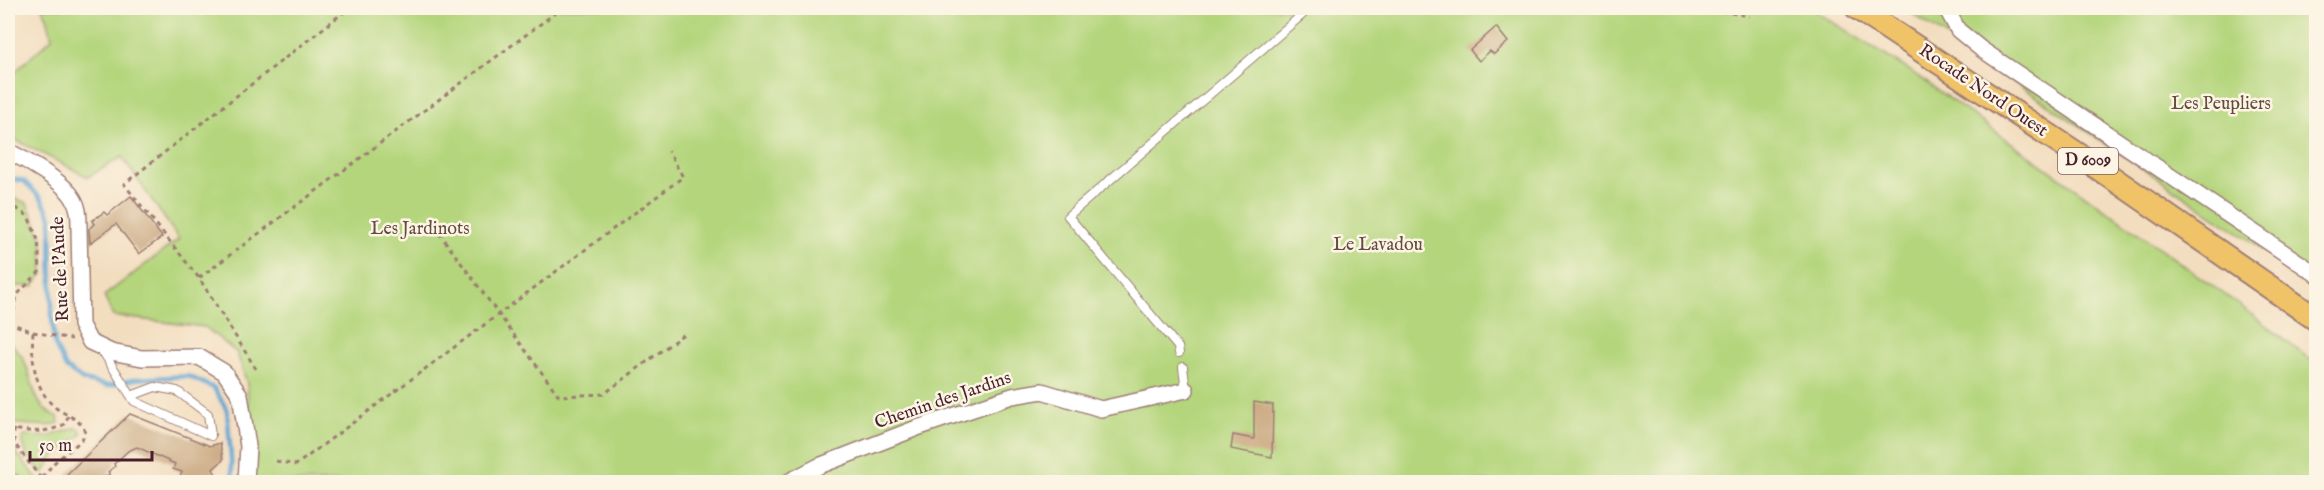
<svg xmlns="http://www.w3.org/2000/svg" width="2324" height="490" font-family="'IM FELL English',serif">
  <style>
    .green { fill: #b4d57c; stroke: #7f7a54; stroke-width: 1.5 }
    .lines { fill: none; stroke-linecap: round; stroke-linejoin: round }
    .stream { stroke: #5ca3d2; stroke-width: 4.5 }
    .building { fill: #c7a47b }
    .service-casing { stroke: #9e7e75; stroke-width: 10 }
    .minor-casing { stroke: #9e7e75; stroke-width: 18 }
    .primary-casing { stroke: #9e7e75; stroke-width: 26 }
    .path { stroke: #9e7e75; stroke-width: 3; stroke-dasharray: 4.5 4.5; stroke-linecap: butt }
    .service { stroke: #fff; stroke-width: 8 }
    .minor { stroke: #fff; stroke-width: 15 }
    .primary { stroke: #f0c369; stroke-width: 22 }
    .labels { text-anchor: middle; dominant-baseline: central; stroke-width: 5; stroke-linejoin: round; paint-order: stroke }
    .shield { fill: #fcf5e5; stroke: #7f5f63; stroke-width: 1.5 }
    .shield-label { font-size: 16px; font-weight: bold; fill: #4a1f2b }
    .street-label { font-size: 18px; fill: #4a1f2b; stroke: #fcf5e5 }
    .park-label { font-size: 18px; fill: #644c3f; stroke: #fcf5e5 }
  </style>
  <rect width="100%" height="100%" fill="#fcf5e5"/>
  <filter id="ink" filterUnits="userSpaceOnUse"><feTurbulence type="fractalNoise" baseFrequency=".0167" numOctaves="2"/><feDisplacementMap in="SourceGraphic" scale="12" xChannelSelector="R" yChannelSelector="G"/><feConvolveMatrix kernelMatrix="1 2 1 2 8 2 1 2 1" color-interpolation-filters="sRGB"/></filter>
  <filter id="wash" filterUnits="userSpaceOnUse"><feTurbulence type="fractalNoise" baseFrequency=".008" numOctaves="4" result="noise"/><feDisplacementMap in="SourceGraphic" scale="24" xChannelSelector="R" yChannelSelector="G"/><feGaussianBlur stdDeviation="1.35" result="paint"/><feColorMatrix in="noise" values="0 0 0 0 0 0 0 0 0 0 0 0 0 0 0 0 0 1.4 0 .05"/><feComposite in="paint" operator="in"/></filter>
  <g filter="url(#wash)">
    <rect width="100%" height="100%" fill="#f3ddbf"/>
    <!-- green -->
    <path class="green" d="M42,8h1768l99,62 329,234 78,60v118h-2063l-6,-99 -10,-30 -32,-26 -92,-11 -9,-20 75,-57 -57,-82 -34,20 -80,-41v-58l44,-40 -5,-21z
      M1904,8h412v278l-20,-15z
      M8,196l19,7 16,37v34l-10,12h-19l-1,-7 -5,-5z
      M8,339c4,6 10,12 14,18 13,21 7,49 36,60l1,6 -11,3 -40,-3z
      M75,428l5,1 2,5 -27,21 -12,18 -3,-2 -14,-18 -4,-14 3,-3 22,1z
      M8,433l6,17 24,29 -2,3 -12,-2 -16,-12z"/>
    <g class="lines">
      <!-- stream -->
      <path class="stream" d="M8,178l16,3 17,17 10,19 1,99 3,29 11,23 17,12 25,6 27,-7 53,-3 26,12 13,22 6,72
        M8,481l2,1"/>
    </g>
    <g id="blocks">
      <!-- building -->
      <path class="building" d="M1496,27l12,15 -14,12 -4,-3 -11,10 -9,-11z
        M131,196l31,41 -23,17 -23,-30 -26,19 -1,-14 5,-5 -2,-3 12,-9 3,3z
        M1254,402l19,3 -1,52 -41,-8 2,-14 21,4z
        M130,414l80,32 10,-3 3,17 -10,9 8,14h-31v-3l-10,-4 2,-4 -9,-3 2,-5 -38,-17 -9,4 -14,13 1,2 -7,6 2,2 -16,9h-19l-8,-9z"/>
    </g>
  </g>
  <g filter="url(#ink)">
    <use href="#blocks" fill-opacity="0" stroke="#9e7e75" stroke-width="1.5"/>
    <g class="lines">
      <!-- service casing -->
      <g class="service-casing">
        <path id="service" d="M102,350l29,46 3,5 77,35 -3,-22 -31,-23 -22,-4 -24,9
          M1179,353l-1,-6 -110,-131 242,-208
          M1183,367l3,23"/>
      </g>
      <!-- minor casing -->
      <g class="minor-casing">
        <path id="minor" d="M1946,8l12,22 23,19 335,225
          M8,151c18,9 55,30 65,47 6,9 6,19 6,29l2,98 9,17 21,10 31,6 57,-1 25,15 16,23 8,51 -2,36
          M788,482l31,-16 98,-38 95,-32 30,-5 59,18 85,-19"/>
      </g>
      <!-- primary casing -->
      <g class="primary-casing">
        <path id="primary" d="M1857,8l228,151 231,160"/>
      </g>
      <!-- path -->
      <path class="path" d="M1714,8l4,3 31,5
        M8,203l20,13 10,24 2,31 -23,24 -4,19 -5,5
        M439,233l120,163 45,-2 81,-61
        M199,278l363,-270
        M8,322l25,10 39,7
        M33,332c-2,26 1,58 23,76 11,8 23,10 29,23l-3,9 -27,22 -17,20
        M256,369l-57,-91 -75,-94 225,-176
        M8,428c19,4 39,6 57,-4l3,-8
        M14,429v14l28,37
        M276,461l20,4 387,-288 -15,-26
        M8,471l18,11"/>
      <!-- service -->
      <use href="#service" class="service"/>
      <!-- minor -->
      <use href="#minor" class="minor"/>
      <!-- primary -->
      <use href="#primary" class="primary"/>
    </g>
  </g>
  <g class="labels">
    <!-- shield labels -->
    <rect class="shield" x="2058" y="148" width="60" height="26" rx="4.5"/>
    <g class="shield-label">
      <text x="2088" y="161">D 6009</text>
    </g>
    <!-- street labels -->
    <g class="street-label">
      <text transform="translate(1983 91) rotate(34)">Rocade Nord Ouest</text>
      <text transform="translate(61 269) rotate(-93)">Rue de l'Aude</text>
      <text transform="translate(943 401) rotate(-19)">Chemin des Jardins</text>
    </g>
    <!-- park labels -->
    <g class="park-label">
      <text x="2221" y="104">Les Peupliers</text>
      <text x="420" y="229">Les Jardinots</text>
      <text x="1378" y="245">Le Lavadou</text>
    </g>
  </g>
  <!-- margin -->
  <rect width="2324" height="490" fill="none" stroke="#fcf5e5" stroke-width="30"/>
  <!-- scale -->
  <path d="M30 451v9h122v-9" fill="none" stroke="#4a1f2b" stroke-width="3"/>
  <text x="39" y="451" font-size="18" fill="#4a1f2b" stroke="#fcf5e5" stroke-width="4.5" paint-order="stroke">50 m</text>
</svg>
